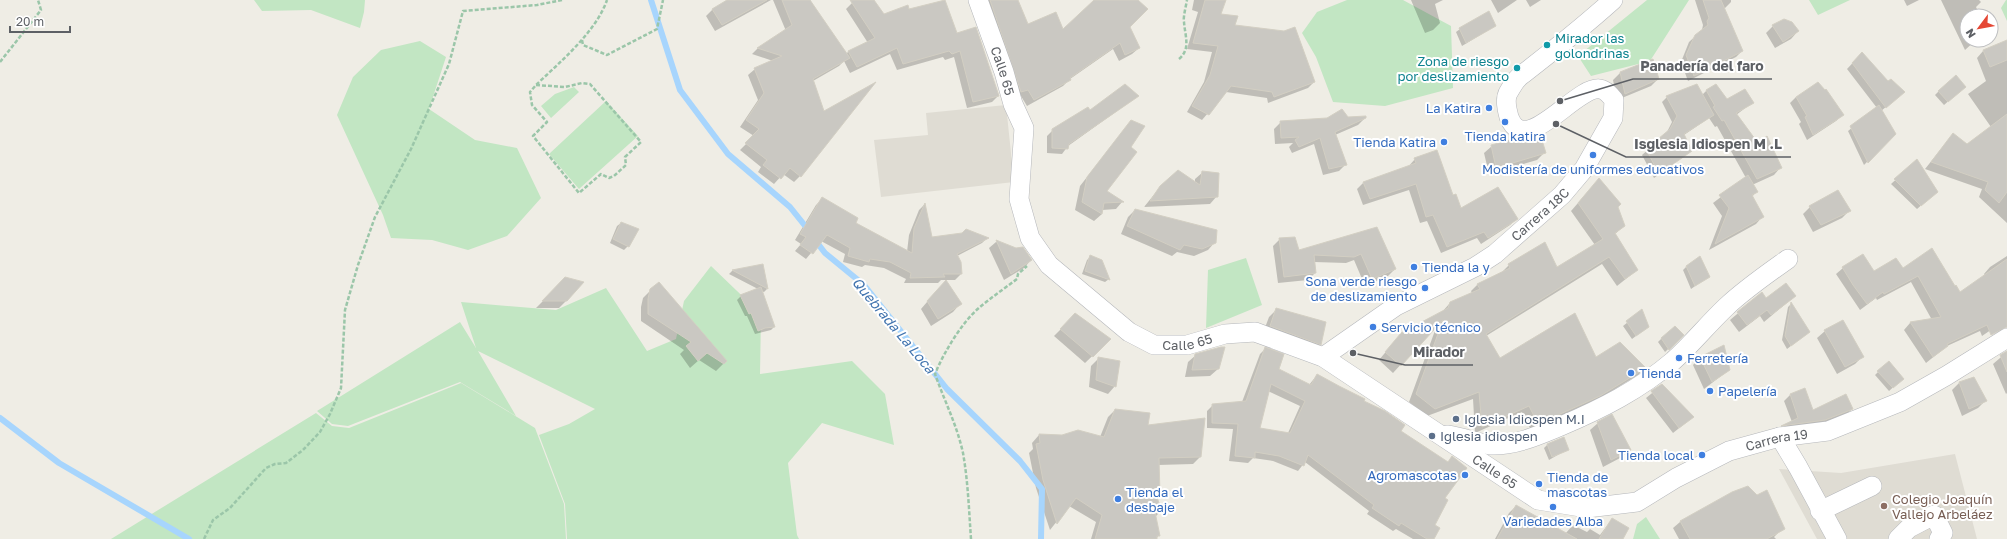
<svg xmlns="http://www.w3.org/2000/svg" width="2007" height="539" font-family="'Golos Text',sans-serif">
  <style>
    .education { fill: #dfdcd3 }
    .green { fill: #c2e6c3 }
    .shadow { fill: #0003; fill-rule: evenodd }
    .lines { fill: none; stroke-linecap: round; stroke-linejoin: round }
    .stream { stroke: #a7d5fd; stroke-width: 6 }
    .building { fill: #cac8c2; stroke: #d3cfc3; fill-rule: evenodd }
    .minor-casing { stroke: #b5b7bb; stroke-width: 20 }
    .path { stroke: #9bc6a9; stroke-width: 2.5; stroke-dasharray: 4 2; stroke-linecap: butt }
    .minor { stroke: #fff; stroke-width: 19 }
    .culture-dot { fill: #0f9aa8; stroke: #fff; stroke-width: 1.5 }
    .shop-dot { fill: #3f7fe0; stroke: #fff; stroke-width: 1.5 }
    .service-dot { fill: #5c6f8a; stroke: #fff; stroke-width: 1.5 }
    .education-dot { fill: #8d6e63; stroke: #fff; stroke-width: 1.5 }
    .labels { text-anchor: middle; dominant-baseline: central; stroke-width: 4; stroke-linejoin: round; paint-order: stroke }
    .culture-label { font-size: 13px; fill: #0d838f; stroke: #fff; text-anchor: start }
    .street-label { font-size: 13px; fill: #5d6065; stroke: #fff }
    .shop-label { font-size: 13px; fill: #366cbe; stroke: #fff; text-anchor: start }
    .service-label { font-size: 13px; fill: #4e5e75; stroke: #fff; text-anchor: start }
    .education-label { font-size: 13px; fill: #785e54; stroke: #fff; text-anchor: start }
    .water-label { font-size: 14px; font-style: italic; fill: #4375af; stroke: #fff }
    .leader { fill: none; stroke: #5d6065; stroke-width: 1.5 }
    .callout-dot { fill: #5d6065; stroke: #fff; stroke-width: 1.5 }
    .callout-label { font-size: 14px; text-anchor: middle; font-weight: bold; fill: #5d6065; stroke: #fff; stroke-width: 4; stroke-linejoin: round; paint-order: stroke }
  </style>
  <rect width="100%" height="100%" fill="#efede5"/>
  <!-- education -->
  <path class="education" d="M1006,105l8,77 -133,15 -7,-57 54,-5 -2,-22z
    M1955,454l22,85h-160l-38,-70 62,4z"/>
  <!-- green -->
  <path class="green" d="M254,0h111l-1,12 -4,16 -49,-18 -49,1z
    M1347,0h56l48,26 2,62 -68,18 -52,-4 -17,-45 -14,-24 15,-21z
    M1647,0h42l-39,61 -59,15 -13,-20z
    M1809,0h41l-32,15z
    M2006,0h1v21l-6,-13z
    M420,41l26,16 -17,52 46,31 42,8 24,50 -34,38 -39,14 -36,-10 -41,-2 -8,-23 -46,-100 16,-38 28,-27z
    M574,87l5,5 -28,26 -10,-12 14,-12z
    M606,101l32,35 -59,53 -30,-35z
    M1246,258l16,47 -56,23 2,-58z
    M711,266l50,48 -1,60 92,-13 33,33 9,51 -72,-22 -34,40 9,72 2,4h-232l-2,-35 -26,-69 30,-11 26,-15 -117,-58 38,65 -56,-34 -112,44 -16,-2 -15,-13 143,-89 16,26 -15,-46 95,8 50,-22 41,63 29,-12 8,-38z
    M461,383l74,45 29,76 2,35h-455l205,-126 16,13 17,2z
    M1646,517l14,22h-27l4,-15z"/>
  <!-- shadow -->
  <path class="shadow" d="M729,0h42l-56,31 -9,-15 7,-7z
    M773,0h37l34,56 4,-4 20,-9 -22,-34 9,-9h14l16,16 71,18 42,62 -6,6 -25,6 -13,-51 -9,3 -2,-3 -46,13 -7,-16 -40,19 -6,-12 -5,5 -26,15 -13,95 -6,6 -11,-8 -9,10 -16,-12 3,-5 -21,-17 14,-14 -14,-9 18,-27 -10,-25 7,-6 18,-8 -21,-7 6,-6 28,-17z
    M988,0h29l10,26 36,4 33,-30h41l-8,26 10,22 -7,6 -13,7 -6,-12 -43,30 -7,7 -36,20 -6,-10 -7,2 -31,-92z
    M1194,0h31l-5,15 94,67 -6,6 -40,15 -1,-5 -41,-6 -24,28 -15,-8 17,-30 8,-30 -25,-3 11,-37 -6,-2z
    M1411,0h32l-8,4 5,19 -7,7 -8,3z
    M1491,0h26l-19,13z
    M1526,0h15l-11,7z
    M1695,0h36v2l-7,7 18,42 -6,6 -48,24 -7,-19 8,-20 13,-12 1,-5z
    M1904,0h15l-12,6z
    M1941,0h38l2,2 -5,5 4,9h-13v24h9l-11,10z
    M1495,26l-33,20 -6,-14 4,-3z
    M1773,26l25,5 -7,8 -16,9 -9,-15z
    M2007,41v182l-28,-26 3,-8 -57,-20 28,-35 14,12 24,-19 -23,-33 18,-13 -9,-23 6,-7z
    M1862,53l36,44 -17,14 14,22 -31,32 -16,-34 29,-23 -30,-39z
    M1620,73l38,6 -7,7 -34,14 -4,-20z
    M1707,90l19,11 26,2 -16,12 22,29 22,24 -6,7 -22,10 4,7 -4,5 11,19 -7,8 -47,26 13,-34 -9,-13 33,-25 -29,-52 -2,1 -6,-9 -25,17 7,16 -37,27 -12,-23 24,-21 6,-12 -10,-20 5,-5 35,-2z
    M1961,90l-17,15 -9,-10 4,-4z
    M1138,96l-70,50 -6,8 -15,-1v-17l6,-6 36,-19z
    M1796,97l46,18 -6,6 -29,19 -8,-16 2,-2 -11,-19z
    M1365,118l-7,7 -23,10 11,29 -7,7 -16,4 -9,-31 -22,9 -3,-6 4,-4 -18,1 -1,-15 7,-7z
    M1131,121l-1,27 -25,43 17,11 -6,7 -14,1v4l-8,7 -19,-11 5,-24z
    M1492,146l52,7 -7,7 -48,14 -5,-21z
    M1415,159l45,51 56,9 -6,6 -29,19 -4,-6 -36,15 -14,-32 -7,2 -11,-33 -46,15 -6,-16 7,-7 44,-15z
    M1916,161l17,34 -16,14 -26,-25z
    M1203,172l14,24 -7,8 -66,3 17,-21 34,-3v-4z
    M1592,187l25,20 7,19 -9,8 22,36 -20,16 -15,-22 -116,72 14,23h95l50,9 -7,7 -46,28 -61,27 -9,-18 -47,21 -2,-34 -46,17 -18,-14 28,-77 -44,48 -14,-13 15,-18 48,-30 8,-9 22,-10 -1,-2 7,-7 24,-12 7,-7 48,4 38,-24 -24,-34z
    M822,199l32,25 53,28 2,-17 10,-25 5,-5 8,34 55,-1 -5,5 -25,13 3,6 1,12 -6,6h-14l-3,3h-34l2,-4 -22,-11 -19,-3 -3,2 -19,-5 2,-8 -24,-13 -15,18 -11,-8 6,-7 -6,-4 21,-35z
    M1810,207l39,4 -7,7 -29,14 -10,-18z
    M1135,210l80,32 -7,8 -14,6 -17,-4 -5,4 -51,-22 7,-17z
    M621,223l7,23 -4,4 -14,-7 7,-17z
    M1377,229l18,40 -7,7 -23,10 -11,-26 -8,3 -32,-1 1,11 -7,7 -30,3 -5,-37 7,-7 18,12z
    M996,242l20,7 15,11 -7,8 -20,12 -15,-32z
    M2007,256v63l-25,17 -2,-5 -33,15 -21,17 -22,-33 6,-7 22,-3 -21,-38 -34,18 -1,-2 -16,12 -24,-36 7,-6 31,4 29,-2 52,18 5,5 25,-17 -1,-2 6,-7z
    M1090,257l19,22 -4,3 -23,-8 5,-14z
    M762,265l5,24 -3,3 -3,-1 13,36 -3,3 -16,4 -8,-18h-2l-8,-16 4,-4 17,-7 -29,-15 3,-3z
    M1686,267l22,10 -17,12 -8,-19z
    M566,278l1,22 -8,8h-23z
    M939,288l21,16 -7,8 -22,14 -10,-17z
    M651,290l44,34 31,37 -10,10 -17,-11 -9,8 -10,-14 4,-4 -43,-29v-14l2,-9z
    M1762,293l4,6 29,-3 -31,26 -4,-6 -21,16 -9,-12z
    M1791,304l18,28 -22,17 -5,-9 6,-33z
    M1277,309l43,35 -7,7 -50,-18 6,-16z
    M1642,311l2,19 -12,9 -9,-13z
    M1076,314l34,25 -25,24 -31,-27z
    M1825,331l37,26 -7,7 -18,10 -20,-36z
    M1683,335l-18,17 -7,-10 4,-4z
    M1265,349l13,21 31,15 8,-10 46,26 37,30 47,32 5,-5 -8,41 -11,26v14h-20l-17,-10 -3,2 -26,-17 2,-3 -64,-49 -7,9 -25,-10 -20,-3 -5,5 -19,-2 4,-32 -26,-1v-17l6,-6 29,-3 18,-48zM1268,391l32,15 -12,27 -29,-5z
    M2007,352v41l-1,1 -13,-30z
    M1196,355l22,14 -8,7 -25,1 3,-15z
    M1700,357l29,13 -25,19 -11,-24z
    M1099,358l16,28 -7,8 -19,-7 2,-21z
    M1878,372l21,10 -10,9 -14,-16z
    M1974,378l11,23 -7,7 -16,8 -10,-26 7,-7z
    M1662,385l31,32 -20,16 -27,-35z
    M1790,395l22,17 40,-3 -6,6 -28,11 -41,5 15,-9 -8,-21z
    M1115,410l85,47 -7,7 -35,1 1,31 -3,3 5,12 -6,6 4,18 -3,4h-65l5,-17 -27,-16 -19,24 -14,-42 -7,-35 4,-4 -1,-6 7,-8 61,2 8,-20z
    M1598,423l31,27 -7,7 -19,10 -13,-37z
    M1563,438l5,11 -19,11 -5,-12 3,-3z
    M1733,493l50,35 -9,9 2,2h-97l-6,-11 7,-6z
    M1516,506l49,28 8,-9 14,7 3,-3 10,6 12,-16 9,20h-126l14,-26z"/>
  <g class="lines">
    <!-- stream -->
    <path class="stream" d="M651,0l29,90 48,64 62,53 20,25
      M815,240l10,13 39,32 83,104 73,72 22,28 -1,50
      M0,418l59,45 130,76"/>
  </g>
  <!-- building -->
  <path class="building" d="M727,0h40l-45,25 -10,-16z
    M782,0h28l40,58 -37,21 11,32 52,-29 -75,95 -11,-9 -9,11 -18,-14 4,-5 -22,-17 14,-14 -13,-9 18,-27 -10,-25 28,-12 -25,-8 35,-23z
    M850,0h24l10,14 24,-9 1,4 36,-9 12,33 19,-6 23,69 -26,6 -13,-51 -8,3 -3,-3 -46,13 -6,-16 -40,19 -9,-16 27,-13z
    M990,0h28l10,24 28,-12 7,17 31,-29h44l10,9 -18,18 10,21 -15,7 -5,-12 -50,35 1,2 -37,20 -6,-10 -7,2z
    M1205,0h21l-5,14 17,2 -3,9 49,6 11,-4 20,55 -41,15 -2,-5 -41,-6 -22,29 -17,-9 18,-31 8,-29 -25,-3z
    M1703,0h18l22,51 -49,25 -8,-21 9,-20 13,-10 -1,-4 2,-3z
    M1489,11l7,15 -30,17 -7,-15z
    M1784,19l8,3 7,9 -16,11 -11,-17z
    M2007,40v20l-17,7 -7,-17z
    M1862,52l26,29 3,-2 14,13 -19,16 -34,-45z
    M1653,59l6,20 -34,15 -5,-22z
    M1956,75l10,12 -18,15 -10,-11z
    M1818,82l7,8 1,-1 18,26 -31,20 -8,-18 2,-1 -11,-19z
    M1125,84l14,12 -70,48 -1,5 -16,-1v-19l36,-22 2,3z
    M1697,84l17,31 -30,19 8,17 -33,23 -13,-25 24,-20 7,-13 -11,-20z
    M1716,84l11,15 18,-10 9,14 -18,10 22,30 9,-7 15,32 -25,11 -33,-59 -2,1 -9,-14 2,-1 -9,-16z
    M1879,105l17,29 -28,29 -18,-37z
    M1342,109l6,8 18,-1v2l-31,14 12,33 -18,4 -9,-31 -21,9 -4,-7 4,-3 -18,1 -1,-17 47,-3z
    M2007,114v78l-8,11 -14,-13 3,-8 -57,-20 22,-29 14,11z
    M1131,120l14,6 -14,21 6,5 -30,39 17,11 -20,1 -2,11 -20,-12 5,-25z
    M1541,137l5,16 -50,15 -5,-23 23,-6 16,2z
    M1437,150l16,45 3,-1 5,14 37,-21 20,32 -30,19 -4,-6 -37,15 -14,-32 -7,2 -10,-33 -46,15 -7,-17 53,-19 -2,-5z
    M1917,159l21,33 -17,14 -27,-27z
    M1178,170l22,15 2,-14 17,2 -1,24 -68,4 10,-15z
    M1748,175l10,17 -6,3 12,22 -49,27 14,-36 -10,-13z
    M1599,178l22,26 -3,3 7,19 -10,7 23,37 -13,9 -16,-22 -123,77 14,24 75,-45 21,44 24,-15 26,26 -46,28 -62,28 -9,-18 -47,21 -3,-35 -44,17 -19,-15 27,-74 -42,46 -16,-14 16,-19 47,-25 2,-6 30,-13 -3,-5 33,-16 -2,-4 37,-22 12,25 46,-28 -25,-36z
    M1838,190l13,21 -30,14 -12,-19z
    M822,197l36,21 -2,5 56,30 2,-25 11,-25 7,34 30,-4 4,-4 23,9 -32,16 4,8 1,12h-19l2,3 -35,1 1,-5 -21,-11 -20,-3 -1,3 -21,-6 2,-8 -23,-13 -14,19 -13,-9 6,-8 -6,-3z
    M1135,209l82,21 -1,13 -14,6 -18,-4 -4,5 -53,-24z
    M621,222l18,7 -10,18 -16,-8z
    M1377,227l19,42 -24,10 -11,-25 -7,3 -40,-2 2,18 -32,4 -5,-39 16,-1 4,13z
    M996,240l20,8 7,-1 9,13 -21,14z
    M1932,248l23,38 1,-1 4,7 47,-33v68l-16,8 -4,-10 -40,19 1,2 -15,11 -23,-35 31,-5 -23,-41 -34,18 -1,-2 -16,12 -14,-19 -11,-18 21,-13 11,17 22,-13 7,10z
    M1090,255l12,5 8,20 -25,-9z
    M1700,256l10,21 -15,9 -9,-20z
    M763,264l5,25 -36,-19z
    M565,277l19,5 -17,19h-25z
    M946,280l16,24 -24,15 -11,-18z
    M659,282l68,79 -3,3 -17,-11 -9,8 -12,-15 5,-4 -43,-28v-15l2,-10z
    M1786,283l10,13 -25,19 -4,-5 -20,15 -10,-13 25,-20 4,6z
    M761,287l14,40 -10,1 -7,3 -7,-18 -2,1 -9,-19z
    M1791,302l19,30 -19,14 -6,-10z
    M1276,308l50,14 -5,23 -51,-19z
    M1642,309l7,18 -13,9 -10,-15z
    M1075,313l36,26 -18,18 -33,-28z
    M1843,320l21,37 -19,10 -21,-37z
    M1675,326l9,9 -15,15 -8,-12z
    M1724,345l6,25 -18,12 -12,-25z
    M1221,347h4l-6,22 -27,1 3,-16z
    M1265,347l19,7 -5,15 32,16 6,-11 22,12 26,13 -1,2 21,10 20,14 -4,6 47,31 4,-6 15,12 -22,30 3,2 -13,25 5,3 -6,11h-7l-26,-16 -2,3 -27,-18 2,-3 -66,-50 -4,11 -25,-10 -24,-4v6l-20,-2 3,-32 -26,-1v-19l34,-3zM1271,384l34,17 -15,32 -30,-5z
    M2007,351v21l-7,-17z
    M1098,357l22,4 -4,26 -20,-7z
    M1889,361l15,18 -11,9 -16,-17z
    M1974,377l13,24 -18,8 -10,-27z
    M1662,384l32,33 -15,11 -28,-37z
    M1805,388l8,22 33,-16 7,15 -28,11 -44,6 17,-8 -8,-24z
    M1115,409l35,4 -2,12 57,-7 -4,39 -42,1 1,38 -3,1 5,15h-7l5,24h-3v3h-62l7,-24 -26,-17 -19,26 -14,-44 -7,-36 4,-1 -1,-9 23,1 16,-5 26,7z
    M1612,414l19,36 -20,10 -14,-38z
    M1564,437l5,13 -17,7 -5,-13z
    M1748,486l9,9 10,-5 18,39 -18,10h-77l-10,-18 52,-29z
    M1516,505l61,34h-80z
    M1612,518l17,10 -6,11h-24z"/>
  <g class="lines">
    <!-- minor casing -->
    <g class="minor-casing">
      <g id="minor">
        <path id="s1" d="M978,0l26,72 9,32 11,24 -5,71 11,39 19,27 80,67 25,13h33l38,-11 30,-2 68,25 215,143 49,8 50,-6 39,-24 53,-27 51,-14 48,-6 72,-29 46,-26 61,-38"/>
        <path id="s2" d="M1323,357l73,-51 79,-39 20,-13 67,-59 22,-26 29,-51 1,-18c-4,-5 -8,-10 -14,-11 -24,-4 -75,71 -91,28 -2,-7 -4,-18 -1,-24 5,-8 7,-14 15,-19 31,-24 61,-48 90,-74"/>
        <path d="M1447,435c15,2 30,8 44,10 24,1 48,-10 70,-19 40,-17 78,-36 112,-65 19,-17 35,-37 53,-54 19,-18 41,-33 62,-48"/>
        <path d="M1780,437l18,30 39,72"/>
        <path d="M1820,511l52,-25"/>
        <path d="M1898,539l11,-11 25,-13 9,18 -4,6"/>
      </g>
    </g>
    <!-- path -->
    <path class="path" d="M582,40l1,5 24,10 50,-26 6,-29
      M1179,59c12,-10 6,-23 5,-37 -1,-5 2,-16 3,-22
      M0,62l41,-52 -3,-10
      M536,85l29,2 17,-4 8,1 51,58 -16,15 1,8 -12,11 -5,2 -8,-4 -22,19 -46,-57 14,-14 -15,-17 -2,-13 6,-7c24,-23 60,-53 71,-85
      M204,539l9,-19 17,-12 36,-40 9,-4 11,-1 17,-13 17,-18 10,-18 11,-26 4,-78 13,-45 17,-48 36,-68 38,-85 14,-53 74,-6 25,-5
      M971,539c-2,-28 -3,-58 -8,-86 -6,-28 -19,-53 -28,-79 9,-22 27,-52 45,-67 12,-10 25,-19 37,-28l1,-5 9,-8"/>
    <!-- minor -->
    <use href="#minor" class="minor"/>
  </g>
  <!-- markers -->
  <g class="culture-dot">
    <circle cx="1547" cy="45" r="4"/>
    <circle cx="1517" cy="68" r="4"/>
  </g>
  <g class="shop-dot">
    <circle cx="1489" cy="108" r="4"/>
    <circle cx="1505" cy="122" r="4"/>
    <circle cx="1444" cy="142" r="4"/>
    <circle cx="1593" cy="155" r="4"/>
    <circle cx="1414" cy="267" r="4"/>
    <circle cx="1425" cy="288" r="4"/>
    <circle cx="1373" cy="327" r="4"/>
    <circle cx="1679" cy="358" r="4"/>
    <circle cx="1631" cy="373" r="4"/>
    <circle cx="1710" cy="391" r="4"/>
    <circle cx="1702" cy="455" r="4"/>
    <circle cx="1465" cy="475" r="4"/>
    <circle cx="1539" cy="484" r="4"/>
    <circle cx="1118" cy="499" r="4"/>
    <circle cx="1553" cy="507" r="4"/>
  </g>
  <g class="service-dot">
    <circle cx="1456" cy="419" r="4"/>
    <circle cx="1432" cy="436" r="4"/>
  </g>
  <circle class="education-dot" cx="1884" cy="506" r="4"/>
  <g class="labels">
    <!-- culture labels -->
    <g class="culture-label">
      <text x="1555" y="38">Mirador las<tspan x="1555" dy="15">golondrinas</tspan></text>
      <text x="1509" y="61" text-anchor="end">Zona de riesgo<tspan x="1509" dy="15">por deslizamiento</tspan></text>
    </g>
    <!-- street labels -->
    <g class="street-label">
      <text stroke="none"><textPath href="#s1" startOffset="75">Calle 65</textPath></text>
      <text stroke="none"><textPath href="#s2" startOffset="261">Carrera 18C</textPath></text>
      <text stroke="none"><textPath href="#s1" startOffset="447">Calle 65</textPath></text>
      <text stroke="none"><textPath href="#s1" startOffset="1101">Carrera 19</textPath></text>
      <text stroke="none"><textPath href="#s1" startOffset="795">Calle 65</textPath></text>
    </g>
    <!-- shop labels -->
    <g class="shop-label">
      <text x="1481" y="108" text-anchor="end">La Katira</text>
      <text x="1505" y="136" text-anchor="middle">Tienda katira</text>
      <text x="1436" y="142" text-anchor="end">Tienda Katira</text>
      <text x="1593" y="169" text-anchor="middle">Modistería de uniformes educativos</text>
      <text x="1422" y="267">Tienda la y</text>
      <text x="1417" y="281" text-anchor="end">Sona verde riesgo<tspan x="1417" dy="15">de deslizamiento</tspan></text>
      <text x="1381" y="327">Servicio técnico</text>
      <text x="1687" y="358">Ferretería</text>
      <text x="1639" y="373">Tienda</text>
      <text x="1718" y="391">Papelería</text>
      <text x="1694" y="455" text-anchor="end">Tienda local</text>
      <text x="1457" y="475" text-anchor="end">Agromascotas</text>
      <text x="1547" y="477">Tienda de<tspan x="1547" dy="15">mascotas</tspan></text>
      <text x="1126" y="492">Tienda el<tspan x="1126" dy="15">desbaje</tspan></text>
      <text x="1553" y="521" text-anchor="middle">Variedades Alba</text>
    </g>
    <!-- service labels -->
    <g class="service-label">
      <text x="1464" y="419">Iglesia Idiospen M.I</text>
      <text x="1440" y="436">Iglesia idiospen</text>
    </g>
    <!-- education labels -->
    <g class="education-label">
      <text x="1892" y="499">Colegio Joaquín<tspan x="1892" dy="15">Vallejo Arbeláez</tspan></text>
    </g>
    <!-- water labels -->
    <g class="water-label">
      <text transform="translate(894 325) rotate(50)">Quebrada La Loca</text>
    </g>
  </g>
  <!-- callouts -->
  <path class="leader" d="M1560 101L1633 79H1772M1556 124L1626 157H1791M1353 353L1405 365H1473"/>
  <g class="callout-dot">
    <circle cx="1560" cy="101" r="4"/>
    <circle cx="1556" cy="124" r="4"/>
    <circle cx="1353" cy="353" r="4"/>
  </g>
  <g class="callout-label">
    <text x="1702" y="71">Panadería del faro</text>
    <text x="1708" y="149">Isglesia Idiospen M .L</text>
    <text x="1439" y="357">Mirador</text>
  </g>
  <!-- north arrow -->
  <g transform="translate(1979 28) rotate(238)"><circle r="19" fill="#ffffff" stroke="#bebfc1"/>
  <path d="M0-3L7 15L0 10L-7 15Z" fill="#e54734"/>
  <text y="-6" font-size="11" font-weight="bold" text-anchor="middle" fill="#5d6065">N</text>
  </g>
  <!-- scale -->
  <path d="M10 26v6h60v-6" fill="none" stroke="#5d6065" stroke-width="2"/>
  <text x="16" y="26" font-size="12" fill="#5d6065" stroke="#ffffff" stroke-width="3" paint-order="stroke">20 m</text>
</svg>
